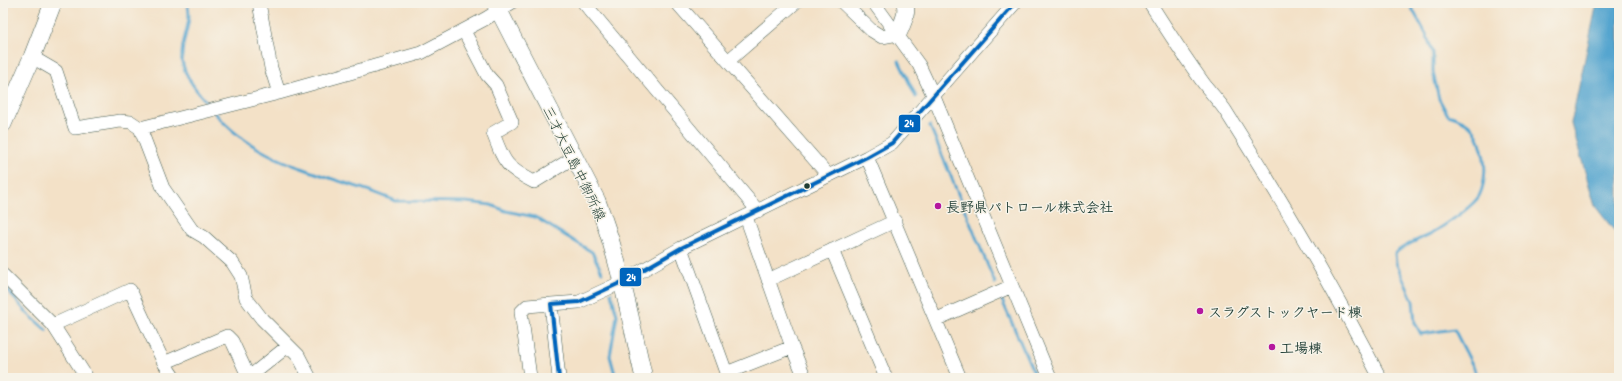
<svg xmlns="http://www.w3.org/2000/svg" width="1622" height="381" font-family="'Patrick Hand','Klee One',sans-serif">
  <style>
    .water { fill: #54a5cf; stroke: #3a7182 }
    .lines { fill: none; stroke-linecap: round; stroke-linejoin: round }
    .stream { stroke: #54a5cf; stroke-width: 3 }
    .minor-casing { stroke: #3f564a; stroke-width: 14 }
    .major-casing { stroke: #3f564a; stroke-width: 18 }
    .minor { stroke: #fff; stroke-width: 13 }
    .major { stroke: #fff; stroke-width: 17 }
    .bus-1-casing { stroke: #f7f3e8; stroke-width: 7 }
    .bus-1 { stroke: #0065bd; stroke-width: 4 }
    .bus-dot { fill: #1f3d34; stroke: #f7f3e8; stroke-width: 1.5 }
    .poi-dot { fill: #b5179e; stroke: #f7f3e8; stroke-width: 1.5 }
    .labels { text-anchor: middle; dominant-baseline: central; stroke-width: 3; stroke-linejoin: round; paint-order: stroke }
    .street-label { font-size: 14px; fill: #1f3d34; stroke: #f7f3e8 }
    .poi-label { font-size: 14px; font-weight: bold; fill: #1f3d34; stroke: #f7f3e8; text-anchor: start }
    .line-badge { stroke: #f7f3e8; stroke-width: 1.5 }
    .badge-label { font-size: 11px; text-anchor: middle; font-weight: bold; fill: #fff }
  </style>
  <rect width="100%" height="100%" fill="#f7f3e8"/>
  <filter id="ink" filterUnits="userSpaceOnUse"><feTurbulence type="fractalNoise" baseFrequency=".025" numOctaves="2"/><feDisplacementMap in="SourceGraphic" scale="8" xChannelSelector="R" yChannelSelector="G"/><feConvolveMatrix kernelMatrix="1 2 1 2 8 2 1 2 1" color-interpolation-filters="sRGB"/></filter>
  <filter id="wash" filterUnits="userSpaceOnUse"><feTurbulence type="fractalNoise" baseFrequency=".012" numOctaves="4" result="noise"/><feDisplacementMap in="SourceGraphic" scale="16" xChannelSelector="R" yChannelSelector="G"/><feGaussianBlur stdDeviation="0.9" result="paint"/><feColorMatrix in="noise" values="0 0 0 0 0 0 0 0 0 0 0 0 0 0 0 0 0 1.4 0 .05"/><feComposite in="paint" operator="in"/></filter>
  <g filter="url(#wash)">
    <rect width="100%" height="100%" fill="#f3e1c7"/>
    <!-- water -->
    <path class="water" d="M1597,3h22v234l-24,-31 -24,-83z"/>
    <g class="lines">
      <!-- stream -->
      <path class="stream" d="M187,3c7,19 -7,37 -5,57 2,17 18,35 29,47
        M1409,3l17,31 7,19v19l6,27 9,16c21,6 29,13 34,34 4,13 4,32 -2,45 -4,11 -39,34 -50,40 -12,6 -24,10 -35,19l1,10 17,38 2,22 6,11 33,-5 25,49
        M899,61l17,36
        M215,113c38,46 101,60 155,78l26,10 70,1 25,3 15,6 29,6 57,35 10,20
        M930,126l65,157
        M5,287l22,26 19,17
        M611,293l6,22 -7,41 6,22
        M1001,298l35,80"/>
    </g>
  </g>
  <g filter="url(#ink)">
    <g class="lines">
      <!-- minor casing -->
      <g class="minor-casing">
        <path id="minor" d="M259,3l12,65 8,25
          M584,3l174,208
          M677,3l151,172
          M843,3l28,27 11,7 16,-3
          M874,3l45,62 15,32 116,281
          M1150,3c17,27 34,53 52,78 7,10 16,19 23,29 55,87 108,176 155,268
          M464,31l23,44 9,10 16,37 -19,11c11,29 12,34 41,49l39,-24
          M32,57l24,14 19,57 45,-7 11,1 9,6 139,-35 142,-40 64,-34 26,-16
          M728,61l67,-58
          M140,128l23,60 29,42 12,7 28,25 9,14 5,22 16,21 36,36 12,23
          M867,157l93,221
          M746,217l46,130 13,31
          M681,248l47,130
          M832,250l54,128
          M3,275l50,50 34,53
          M768,280l127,-59
          M937,319l75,-33
          M53,325l77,-35 34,73 10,15
          M164,363l63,-27 5,5 17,37
          M726,373l66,-26
          M530,377l-9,-65 6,-6 24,-2
          M248,378l40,-32
          M559,378l-8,-74 28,-2 43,-20 59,-34 186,-91 25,-14 123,-140"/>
      </g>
      <!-- major casing -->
      <g class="major-casing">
        <path id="major" d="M495,3l102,198c22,57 33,117 47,177
          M898,34c4,-10 10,-20 7,-31
          M3,124l29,-67 21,-54"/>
      </g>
      <!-- minor -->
      <use href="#minor" class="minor"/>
      <!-- major -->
      <use href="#major" class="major"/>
      <!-- bus-1 casing -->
      <g class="bus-1-casing">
        <path id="bus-1" d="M559,378l-8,-74 28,-2 43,-20 59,-34 186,-91 25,-14 123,-140"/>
      </g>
      <!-- bus-1 -->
      <use href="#bus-1" class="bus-1"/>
    </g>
  </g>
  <!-- markers -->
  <circle class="bus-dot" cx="807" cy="186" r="3.5"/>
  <g class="poi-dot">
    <circle cx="938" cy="206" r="4"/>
    <circle cx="1200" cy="311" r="4"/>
    <circle cx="1272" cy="347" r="4"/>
  </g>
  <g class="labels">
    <!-- street labels -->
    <g class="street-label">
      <text transform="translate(575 163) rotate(64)">三才大豆島中御所線</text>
    </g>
    <!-- poi labels -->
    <g class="poi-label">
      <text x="946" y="206">長野県パトロール株式会社</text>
      <text x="1208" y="311">スラグストックヤード棟</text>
      <text x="1280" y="347">工場棟</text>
    </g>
  </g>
  <g class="line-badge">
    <rect x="898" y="114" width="23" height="19" rx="4" fill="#0065bd"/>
    <rect x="619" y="267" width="23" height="20" rx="4" fill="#0065bd"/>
  </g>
  <g class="badge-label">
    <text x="909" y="127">24</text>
    <text x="631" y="281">24</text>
  </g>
  <!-- margin -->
  <rect width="1622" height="381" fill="none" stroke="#f7f3e8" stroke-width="16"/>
</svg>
